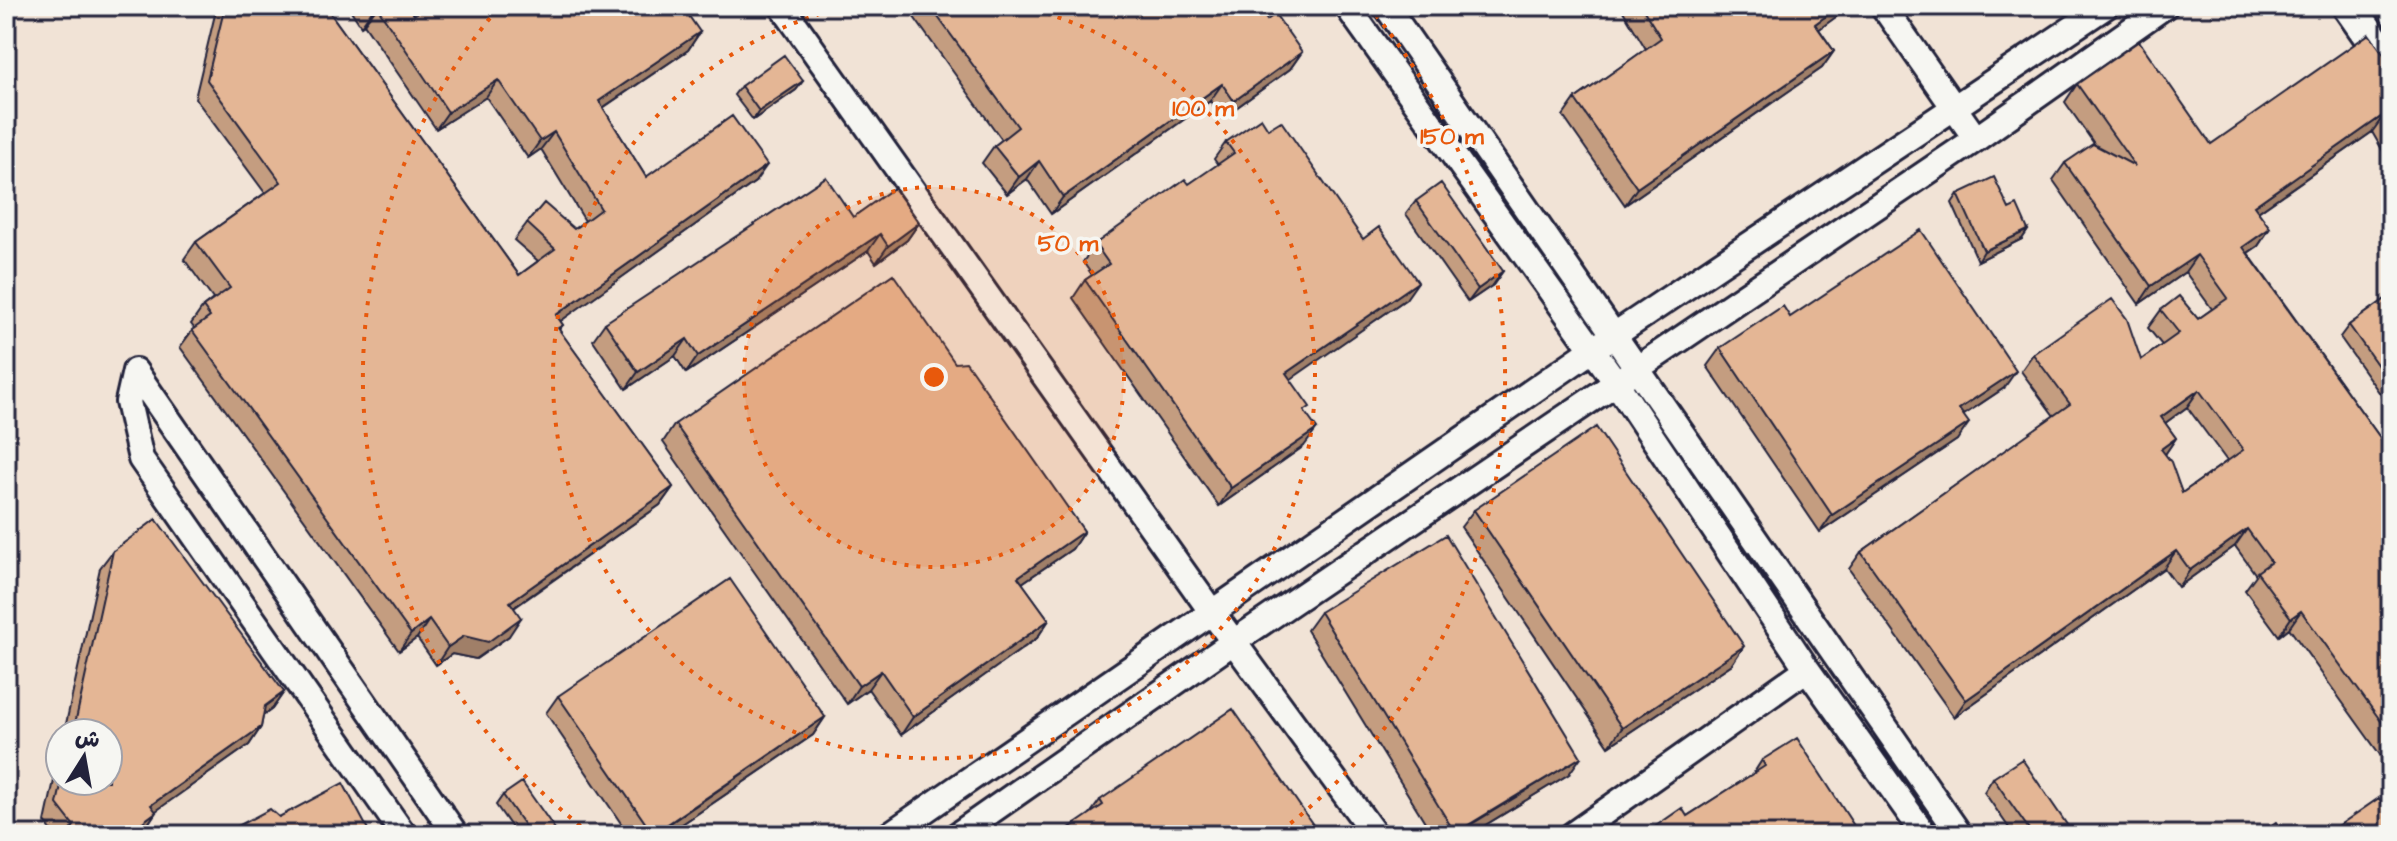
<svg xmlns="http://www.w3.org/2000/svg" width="2397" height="841" font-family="'Architects Daughter','Playpen Sans Arabic',sans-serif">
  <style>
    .built { fill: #f1e3d6; fill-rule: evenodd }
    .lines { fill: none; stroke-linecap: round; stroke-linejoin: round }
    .minor-casing { stroke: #22223b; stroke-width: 30 }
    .major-casing { stroke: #22223b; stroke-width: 38 }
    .minor { stroke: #f6f6f2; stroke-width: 24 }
    .major { stroke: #f6f6f2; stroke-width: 32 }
    .wall { fill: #c49d80; stroke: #22223b; stroke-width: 2; fill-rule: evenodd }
    .shaded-wall { fill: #a07f68; stroke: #22223b; stroke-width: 2 }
    .building { fill: #e4b695; stroke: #22223b; stroke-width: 2; fill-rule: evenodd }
    .ring { fill: none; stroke: #e8590c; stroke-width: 4; stroke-dasharray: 4 8 }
    .centre { fill: #e8590c; stroke: #f6f6f2; stroke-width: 4 }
    .ring-label { font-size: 24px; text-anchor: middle; font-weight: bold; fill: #e8590c; stroke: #f6f6f2; stroke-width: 7; stroke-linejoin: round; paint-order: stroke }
  </style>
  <rect width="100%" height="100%" fill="#f6f6f2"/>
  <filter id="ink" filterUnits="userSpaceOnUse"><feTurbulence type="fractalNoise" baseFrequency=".0125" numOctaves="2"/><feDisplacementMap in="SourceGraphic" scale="16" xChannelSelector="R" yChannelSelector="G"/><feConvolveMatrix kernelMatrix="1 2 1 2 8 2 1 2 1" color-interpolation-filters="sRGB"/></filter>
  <g filter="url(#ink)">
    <!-- built -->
    <path class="built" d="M16,6h2326l49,71v758h-2385v-768zM60,733h48v48h-48z"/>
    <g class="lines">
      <!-- minor casing -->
      <g class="minor-casing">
        <path id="minor" d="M782,6l429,605 164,224
          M1347,6l268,375 192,288 118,166
          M1386,6l574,829
          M1883,6l93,133
          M404,835l-263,-376 -13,-57 7,-31 321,464
          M889,835l703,-485 514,-344
          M957,835l278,-194 741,-502 189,-133
          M1572,835l235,-166"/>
      </g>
      <!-- major casing -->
      <g class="major-casing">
        <path id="major" d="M2349,6l42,60"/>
      </g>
      <!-- minor -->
      <use href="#minor" class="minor"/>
      <!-- major -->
      <use href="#major" class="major"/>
    </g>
    <!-- wall -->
    <path class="wall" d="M217,6h108l194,269 19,-14 -24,-21 13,-17 47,6 11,-8 -44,-72 -13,9 -42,-61 -50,32 -72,-105 -3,2 -13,-20h61l5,9 286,17 -12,18 -85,58 43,69 109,5 -195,139 3,4 -4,5 114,157 -13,18 -146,103 -5,28 -33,23 -24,-5 -16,11 -19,-27 -18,13 -219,-304 14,-19 -3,-4 12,-17 10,-8 -29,-40 12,-17 69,-49 -70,-95z
      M906,6h304l7,10 50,4 35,32 -12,17 -68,49 -12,-17 -159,113 -24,-35 -20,15 -25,-31 12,-17 8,-6z
      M1620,6h231l-32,23 15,22 -12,17 -197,137 -62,-89 12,-17 71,-50z
      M1924,6h17l-12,8z
      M2391,64v101l-19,-33 -114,80 12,16 -12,18 -10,7 143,200v317l-102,-142 -10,8 -34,-46 11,-15 -21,-29 -57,41 -14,-19 -210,149 -105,-148 12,-17 193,-136 -33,-45 12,-17 108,6 21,-15 -14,-17 13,-18 37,9 14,-10 -27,-37 -46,32 -86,-124 12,-17 30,-18 -30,-43 12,-18 134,60zM2187,407l40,54 -45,32 -17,-39 11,-16 -11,-15z
      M803,81l-7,9 -43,30 -19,-25 7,-9z
      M1268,129l138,170 -116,80 15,34 -1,33 -85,60 -146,-208 12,-18 7,-5 -9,-13 12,-18 94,-60 29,-19 -4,-6 12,-17z
      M1958,194l51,15 19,21 -6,9 -44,22 -26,-58z
      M1416,201l87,70 -10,14 -25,17 -62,-88z
      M853,217l66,6 -12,17 -31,23 -8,-12 -182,122 -11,-17 -49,33 -33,-49 12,-17z
      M2391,295v114l-51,-72 9,-12z
      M1790,317l214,71 -40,27 -7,25 -137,92 -113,-166 13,-18z
      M955,363l129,168 -12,18 -50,34 27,37 -12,18 -136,97 -33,-46 -21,15 -184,-262 12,-18z
      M1474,510l258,154 -123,82 -148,-219z
      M113,551l171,141 -12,17 -9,7 -2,11 -12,18 -94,66 1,1 -12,18 -7,5h-82l-10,-13 15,-69v28h48v-48h-44l36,-165z
      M1320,612l249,162 -100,61h-36l-126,-205z
      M558,696l267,21 -12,18 -147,100h-37l-83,-122z
      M1762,760l98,75 -173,-19 66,-42z
      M1993,778l81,57h-60l-30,-43z
      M503,795l56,40h-42l-21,-30z
      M1100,800l220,35 -230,-21z"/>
    <!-- shaded-wall -->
    <path class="shaded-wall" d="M1840,6h11l-48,35 12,-17z
      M1935,6h6l-12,8z
      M377,7l-13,17 -3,2 12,-17z
      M700,32l-12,18 -102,69 13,-18z
      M1834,51l-12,17 -197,137 12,-17z
      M1302,52l-12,17 -68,49 12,-17z
      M498,80l-12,17 -50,32 12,-17z
      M803,81l-7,9 -43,30 6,-9z
      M1222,84l-12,17 -159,113 12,-17z
      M2385,114l-13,18 -130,91 12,-17z
      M554,132l-13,17 -13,9 12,-17z
      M1039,161l-12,18 -20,15 12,-17z
      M767,165l-12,17 -211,151 12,-18z
      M919,223l-12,17 -31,23 12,-17z
      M2270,228l-12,18 -27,18 12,-17z
      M2028,230l-6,9 -44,22 6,-10z
      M880,234l-12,17 -182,122 12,-17z
      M2197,255l-12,17 -46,32 12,-18z
      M1503,271l-10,14 -25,17 10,-13z
      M1418,282l-12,17 -132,92 12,-18z
      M687,339l-12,17 -49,33 12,-17z
      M2016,371l-12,17 -57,38 12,-17z
      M2199,390l-12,17 -38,28 12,-18z
      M1969,423l-12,17 -137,92 12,-17z
      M1317,429l-13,17 -85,60 12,-18z
      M2176,438l-12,18 -3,-7z
      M673,487l-13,18 -163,114 13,-17z
      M2247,529l-12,17 -57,41 12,-17z
      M1084,531l-12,18 -66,45 12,-17z
      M2176,551l-12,17 -210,149 12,-17z
      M2301,611l-12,17 -10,8 12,-18z
      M521,618l-12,18 -33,23 -24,-5 -16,11 12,-18 16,-11z
      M429,620l-12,18 -18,13 12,-17z
      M1049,620l-12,18 -136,97 12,-18z
      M1744,646l-12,18 -123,82 13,-18z
      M881,671l-13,18 -21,15 12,-18z
      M284,692l-12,17 -19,14 12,-17z
      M825,717l-12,18 -147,100h-13z
      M261,727l-12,18 -110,78 12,-18z
      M1581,757l-12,17 -100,61h-15z
      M156,812l-12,18 -7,5h-12z"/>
    <!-- building -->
    <path class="building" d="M225,6h100l194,269 36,-26 -28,-26 17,-20 30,26 27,-20 -47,-77 -14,9 -42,-61 -50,32 -71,-105 -4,2 -2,-3h38l5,9 13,-9h255l18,26 -101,69 47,76 86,-61 35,49 -211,150 7,10 -5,3 115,159 -163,115 11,16 -33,24 -24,-6 -16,11 -19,-27 -18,14 -219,-304 18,-13 -7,-10 27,-19 -34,-46 85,-60 -74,-102z
      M930,6h280l7,10 14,-10h26l10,14 8,-6 27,38 -68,49 -12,-17 -159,113 -24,-36 -20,16 -25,-31 24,-19z
      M1641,6h199l-25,18 19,27 -197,137 -62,-89 86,-61z
      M2369,34l22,30v62l-6,-12 -131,92 16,22 -27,19 148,206v282l-90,-124 -10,7 -34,-46 14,-10 -24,-33 -57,41 -14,-19 -210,149 -105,-148 209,-148 -37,-50 31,-22 48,-33 15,20 14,41 38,-27 -18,-23 18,-14 19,23 30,-21 -31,-43 -46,31 -86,-123 28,-19 42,22 -58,-82 62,-43 72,103zM2199,390l44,60 -61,43 -11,-31 -10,-13 15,-11 -15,-21z
      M784,55l19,26 -44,30 -18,-25z
      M1261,118l7,11 13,-8 82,118 16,-12 39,55 -132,91 24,34 -6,4 13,18 -86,59 -146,-208 24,-16 -14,-20 90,-65 4,5 45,-31 -8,-11z
      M826,177l27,40 41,-29 25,35 -31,23 -8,-12 -182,122 -11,-17 -49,33 -33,-49z
      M1994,177l15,32 8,-4 11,25 -44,21 -26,-57z
      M1441,183l62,88 -25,18 -62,-88z
      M1921,230l95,141 -57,38 10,14 -137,92 -112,-167 63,-42 7,11z
      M893,274l62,89 11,-1 118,169 -66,46 31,43 -136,97 -32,-46 -22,15 -184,-262z
      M2391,295v89l-42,-59z
      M1596,427l148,219 -122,82 -148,-218z
      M156,519l128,173 -19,14 -4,21 -110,78 5,7 -31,23h-59l8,-9 -17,-22 5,-23h46v-48h-35l40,-182z
      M1446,535l135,222 -126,76 -135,-221z
      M730,579l95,138 -172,117 -95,-138z
      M1233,709l87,126h-261l44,-30 -3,-5z
      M1797,738l63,97h-217l39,-27 5,8 78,-50 -3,-6z
      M2022,759l52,76h-41l-40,-57z
      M522,782l37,53h-28l-28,-40z
      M343,783l28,52h-150l49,-26 9,8z
      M2379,798l12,17v20h-66z
      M2276,822l8,13h-27z"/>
  </g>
  <!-- distance rings -->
  <circle cx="934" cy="377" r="190" fill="#e8590c" fill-opacity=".12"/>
  <g class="ring">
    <circle cx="934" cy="377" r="190"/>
    <path d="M1023 7A381 381 0 1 1 845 7"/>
    <path d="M590 833A571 571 0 0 1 500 6M1368 6A571 571 0 0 1 1278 833"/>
  </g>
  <circle cx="934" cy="377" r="12" class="centre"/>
  <g class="ring-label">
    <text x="1203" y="116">100 m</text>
    <text x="1452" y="144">150 m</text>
    <text x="1068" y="251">50 m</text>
  </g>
  <!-- margin -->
  <rect width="2397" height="841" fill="none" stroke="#f6f6f2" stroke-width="32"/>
  <rect x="16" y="16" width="2365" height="809" fill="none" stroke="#22223b" stroke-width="3" filter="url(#ink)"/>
  <!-- north arrow -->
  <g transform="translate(84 757) rotate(11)"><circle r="38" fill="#f6f6f2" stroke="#a1a1a9" stroke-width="2"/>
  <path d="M0-6L14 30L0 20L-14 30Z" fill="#22223b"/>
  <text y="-12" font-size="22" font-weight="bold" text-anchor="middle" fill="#22223b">ش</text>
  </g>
</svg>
